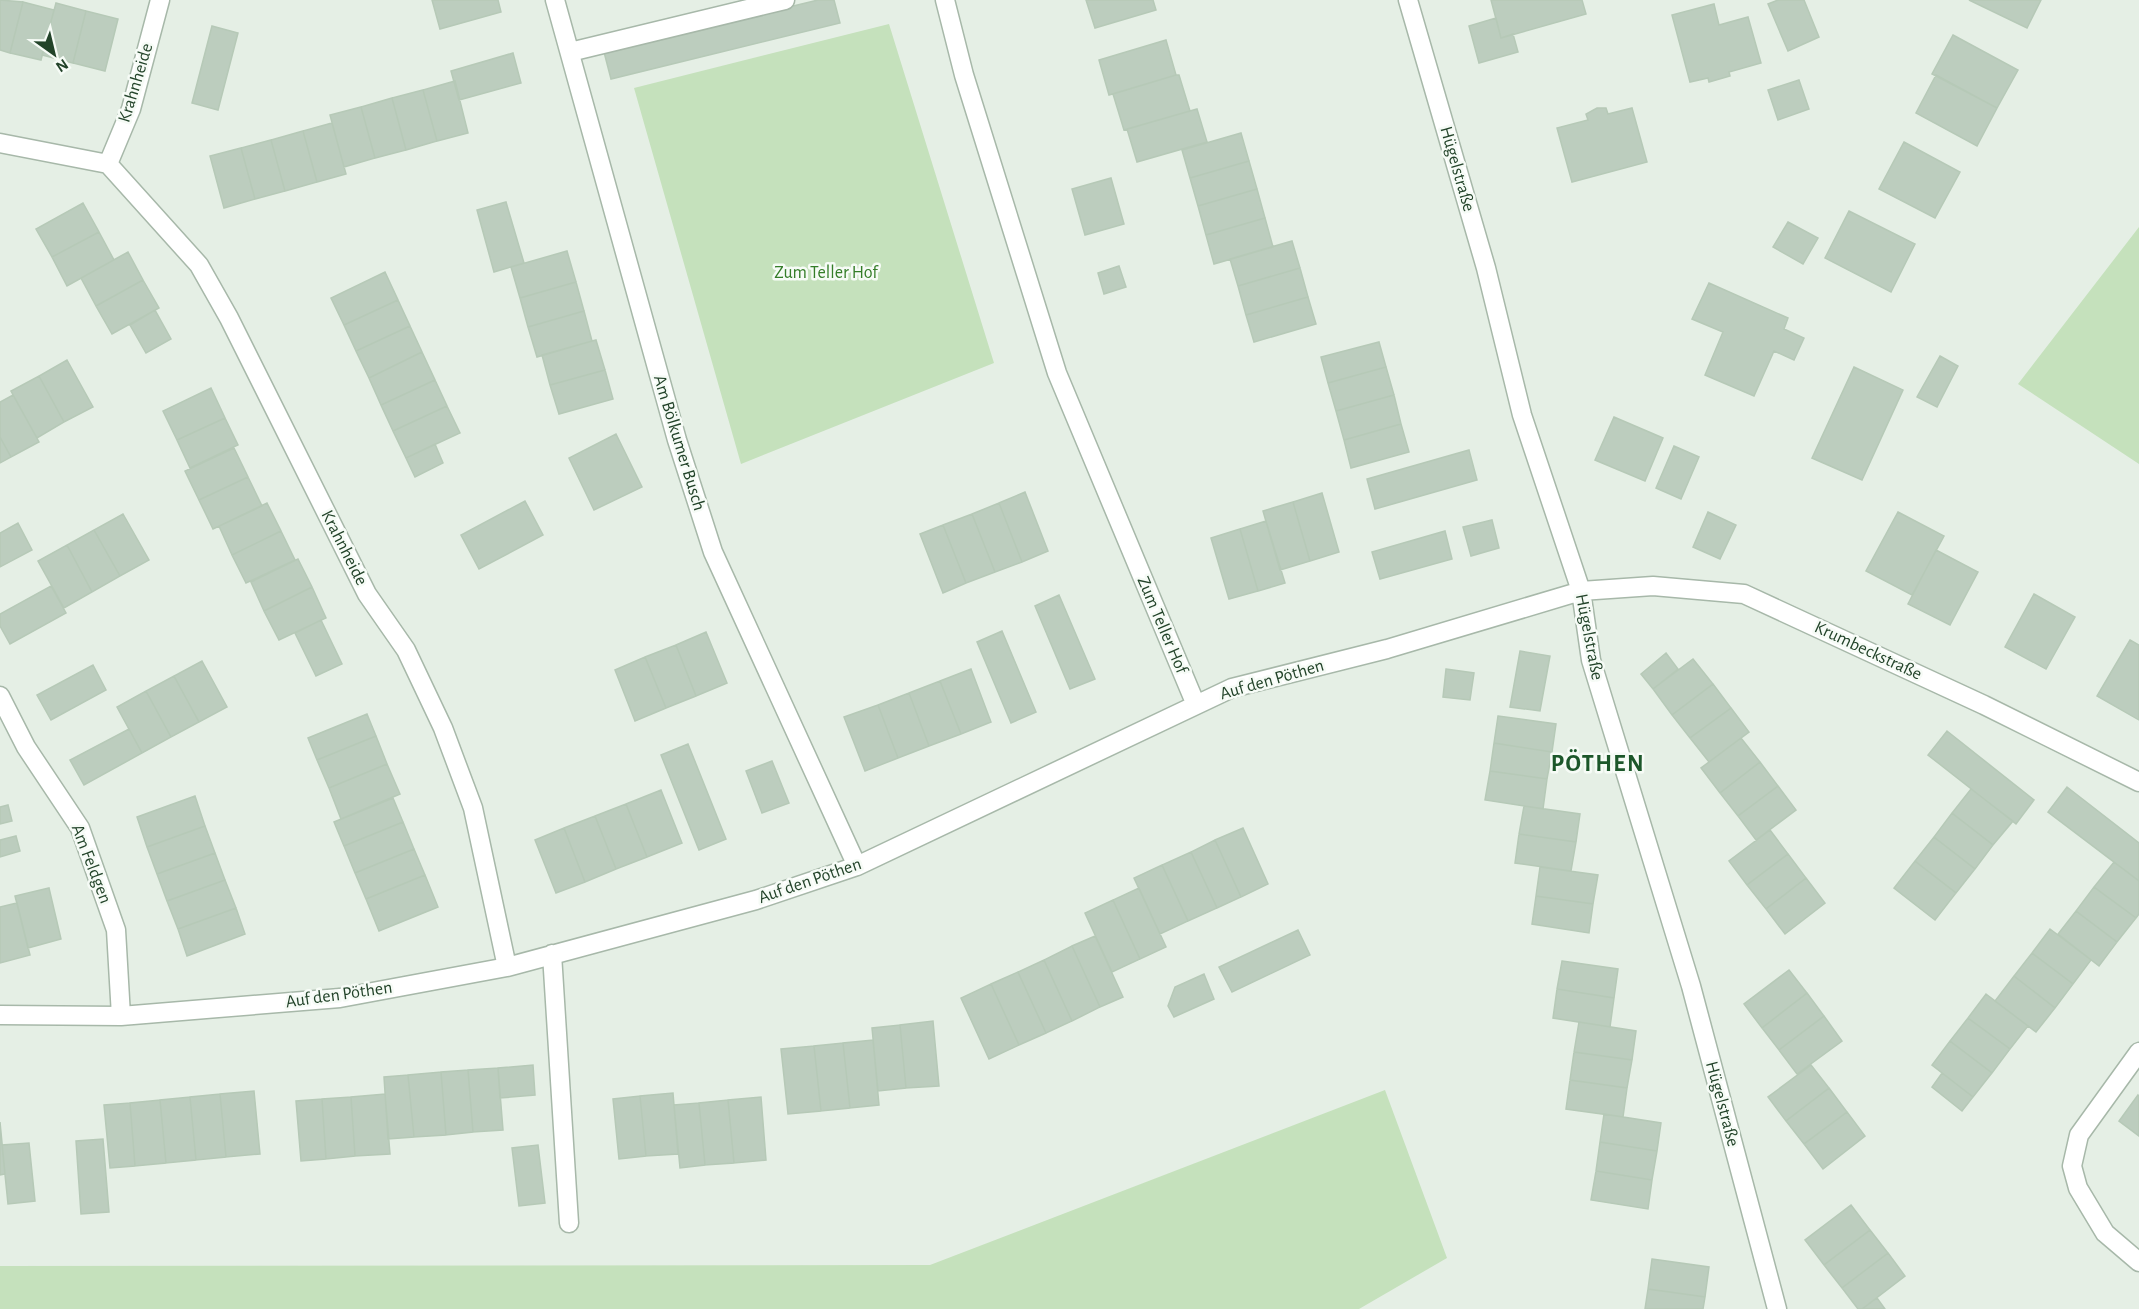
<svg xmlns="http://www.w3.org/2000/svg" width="2139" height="1309" font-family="'Alegreya Sans',sans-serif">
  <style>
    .green { fill: #c5e1bc }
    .building { fill: #bccdbe; stroke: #b6c9b7; stroke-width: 1.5 }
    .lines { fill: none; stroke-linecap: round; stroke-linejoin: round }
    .minor-casing { stroke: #a7b8a9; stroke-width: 21 }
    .minor { stroke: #fff; stroke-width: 18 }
    .labels { text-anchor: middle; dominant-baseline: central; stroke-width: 5; stroke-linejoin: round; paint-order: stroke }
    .street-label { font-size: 18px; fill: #224329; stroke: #f6fbf6 }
    .park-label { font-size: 18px; fill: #347d28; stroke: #f6fbf6 }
    .district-label { font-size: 24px; font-weight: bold; letter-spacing: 1.5px; fill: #1c572a; stroke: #f6fbf6 }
  </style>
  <rect width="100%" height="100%" fill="#e5efe5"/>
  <!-- green -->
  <path class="green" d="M889,24l105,339 -253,101 -107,-376z
    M2139,227v237l-121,-80z
    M1385,1090l62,168 -88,51h-1359v-43l930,-1z"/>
  <!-- building -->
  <path class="building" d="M0,0l23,2 -13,51 -10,-3z
    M432,0h66l3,12 -61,17z
    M818,0h16l6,23 -229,56 -7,-27z
    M1086,0h67l3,10 -61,18z
    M1491,0h91l4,14 -85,24z
    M1778,0h26l15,37 -31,14 -20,-47z
    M1969,0h72l-14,28z
    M23,2l31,8 -13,50 -31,-7z
    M56,3l30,8 -13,52 -31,-8z
    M1714,4l5,21 29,-8 13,46 -32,9 1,4 -21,6 -1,-4 -18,4 -18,-67z
    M86,11l32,8 -13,52 -32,-8z
    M1496,18l5,20 12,-4 5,18 -39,11 -10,-37z
    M212,26l26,7 -20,77 -26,-7z
    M1953,35l65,35 -21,38 -65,-34z
    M1166,40l10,35 -67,20 -10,-35z
    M513,53l8,30 -62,17 -8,-29z
    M1176,75h3l11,36 -66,19 -11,-36z
    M1936,75l61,33 -20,38 -61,-33z
    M1799,80l10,29 -31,11 -10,-30z
    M455,81l13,52 -31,8 -14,-51z
    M423,90l14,51 -31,9 -14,-52z
    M392,98l14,52 -31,8 -14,-51z
    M361,107l14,51 -31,9 -14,-52z
    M1597,108h9l2,6 24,-6 15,54 -75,20 -15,-54 31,-8 -2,-6z
    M1197,109l10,33 -70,20 -10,-33z
    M332,123l14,51 -29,8 -14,-51z
    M303,131l14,51 -32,9 -14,-51z
    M1241,133l8,28 -59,17 -8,-28z
    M271,140l14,51 -30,8 -14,-51z
    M1904,142l56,30 -25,46 -56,-29z
    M241,148l14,51 -31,9 -14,-52z
    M1249,161l8,28 -59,17 -8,-28z
    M1111,178l13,46 -39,11 -13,-46z
    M1257,189l8,29 -59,17 -8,-29z
    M506,202l18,61 -30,9 -17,-62z
    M83,203l16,29 -47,25 -16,-28z
    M1849,211l66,33 -24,48 -66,-34z
    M1265,218l8,29 -59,17 -8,-29z
    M1788,222l30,16 -15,26 -30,-17z
    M99,232l15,28 -47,26 -15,-29z
    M1292,241l8,27 -62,18 -8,-27z
    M567,251l9,31 -56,16 -9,-31z
    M128,252l15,28 -47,26 -15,-28z
    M1119,266l7,21 -22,7 -6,-21z
    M1300,268l8,29 -62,18 -8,-29z
    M385,272l13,28 -54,25 -13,-27z
    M143,280l16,28 -47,26 -16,-28z
    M576,282l8,29 -56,16 -8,-29z
    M1709,283l79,35 -4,11 20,9 -10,22 -20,-9 -20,45 -49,-21 18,-43 -31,-13z
    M1308,297l8,27 -62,18 -8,-27z
    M398,300l12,26 -54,25 -12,-26z
    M155,310l16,29 -25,14 -16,-28z
    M584,311l8,30 -55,16 -9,-30z
    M410,326l12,26 -53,26 -13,-27z
    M596,340l9,30 -55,15 -8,-30z
    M1379,342l7,25 -58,16 -7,-26z
    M422,352l13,28 -54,25 -12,-27z
    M1940,356l18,10 -21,41 -20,-10z
    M67,360l26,47 -29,15 -25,-46z
    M1386,367l8,28 -58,16 -8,-28z
    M1854,367l49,23 -41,90 -50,-22z
    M605,370l8,29 -54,15 -9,-29z
    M39,376l25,46 -27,16 -26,-47z
    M435,380l12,26 -54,25 -12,-26z
    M211,388l14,30 -48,22 -14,-29z
    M13,395l26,47 -28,15 -11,-20v-35z
    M1394,395l7,29 -57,16 -8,-29z
    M447,406l13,27 -54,25 -13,-27z
    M1614,417l49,21 -18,43 -50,-21z
    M225,418l13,27 -48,23 -13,-28z
    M1401,424l8,28 -58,16 -7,-28z
    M616,434l26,53 -48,23 -25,-52z
    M0,437l11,20 -11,6z
    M435,444l8,19 -28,14 -9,-19z
    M1674,446l25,11 -18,42 -25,-11z
    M234,448l14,29 -49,23 -14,-29z
    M1469,450l8,30 -102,29 -8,-30z
    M248,477l14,29 -49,23 -14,-29z
    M1025,492l23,59 -26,11 -23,-59z
    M1322,493l17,59 -29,9 -17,-59z
    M525,501l18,34 -64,34 -18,-34z
    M1293,502l17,59 -30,9 -17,-59z
    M267,503l14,28 -49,24 -13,-29z
    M999,503l23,59 -27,10 -23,-58z
    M1708,512l28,13 -16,34 -27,-12z
    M1898,512l46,24 -32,59 -46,-24z
    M123,514l26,46 -29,16 -26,-46z
    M972,514l23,58 -29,11 -23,-58z
    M1492,520l7,28 -28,8 -8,-29z
    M1266,521l19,62 -27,8 -18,-62z
    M18,523l14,27 -32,17v-34z
    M943,525l23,58 -23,10 -23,-59z
    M1240,529l18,62 -29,8 -18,-61z
    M94,530l26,46 -28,16 -25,-47z
    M281,531l14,29 -49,23 -14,-28z
    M1445,531l7,28 -72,20 -8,-27z
    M67,545l25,47 -28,16 -26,-47z
    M1936,550l42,22 -28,53 -42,-21z
    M298,559l14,28 -48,24 -13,-29z
    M51,586l15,27 -56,31 -10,-18v-12z
    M312,587l14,31 -47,22 -15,-29z
    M2034,594l41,23 -29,52 -41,-22z
    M1059,595l36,84 -25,10 -35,-83z
    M321,620l21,44 -26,12 -21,-43z
    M1002,631l34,81 -25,11 -34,-81z
    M706,632l21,51 -31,13 -20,-51z
    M2130,640l9,5v75l-42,-24z
    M676,645l20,51 -30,12 -21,-51z
    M1520,651l30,5 -10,55 -30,-4z
    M1666,653l12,16 -25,20 -12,-15z
    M645,657l21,51 -31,13 -20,-51z
    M1693,659l20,25 -41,31 -19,-26z
    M202,661l25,46 -28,15 -25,-46z
    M93,665l13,25 -55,30 -14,-25z
    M971,669l20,53 -30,12 -21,-53z
    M1446,669l28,4 -4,27 -27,-3z
    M174,676l25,46 -28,15 -25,-46z
    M940,681l21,53 -32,12 -20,-53z
    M1713,684l18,24 -41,30 -18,-23z
    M146,691l25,46 -29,16 -25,-46z
    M909,693l20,53 -31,12 -20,-53z
    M878,705l20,53 -33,13 -21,-54z
    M1731,708l18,24 -40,30 -19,-24z
    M367,714l9,22 -59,24 -9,-22z
    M1498,716l58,8 -4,28 -58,-9z
    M129,729l13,24 -58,32 -14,-25z
    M1947,731l87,69 -18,24 -88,-69z
    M376,736l11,28 -58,24 -12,-28z
    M1741,738l19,24 -40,31 -19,-25z
    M1494,743l58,9 -5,27 -57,-8z
    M688,744l38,95 -27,11 -38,-95z
    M772,761l17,42 -27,10 -16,-42z
    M1760,762l18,24 -40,30 -18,-23z
    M387,764l13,30 -59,25 -12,-31z
    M1490,771l57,8 -4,30 -58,-9z
    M1778,786l18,24 -40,30 -18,-24z
    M2067,787l72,56v38l-91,-69z
    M1971,789l42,32 -20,24 -41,-32z
    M661,790l21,53 -35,14 -21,-53z
    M195,796l10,30 -58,21 -10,-30z
    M393,798l10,24 -59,24 -10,-24z
    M626,804l21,53 -31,12 -21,-53z
    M8,805l4,16 -12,3v-17z
    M1524,806l56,8 -4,28 -57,-8z
    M1952,813l41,32 -18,24 -41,-32z
    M595,816l21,53 -31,13 -21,-54z
    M403,822l11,27 -59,24 -11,-27z
    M205,826l10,27 -58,21 -10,-27z
    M564,828l21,54 -29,11 -21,-53z
    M1243,828l25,56 -27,13 -26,-57z
    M1770,830l18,24 -41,31 -18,-24z
    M1519,834l57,8 -5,29 -56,-8z
    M16,836l4,15 -20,6v-17z
    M1934,837l41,32 -19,24 -41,-32z
    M1215,840l26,57 -24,11 -26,-56z
    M414,849l11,26 -59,24 -11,-26z
    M1191,852l26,56 -29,13 -26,-56z
    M215,853l10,27 -58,21 -10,-27z
    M1788,854l18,24 -40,31 -19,-24z
    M1915,861l41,32 -21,27 -41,-32z
    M2114,862l25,19v33l-3,4 -42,-31z
    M1162,865l26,56 -28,13 -26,-56z
    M1540,867l58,8 -5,29 -57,-8z
    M425,875l13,32 -59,24 -13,-32z
    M1806,878l19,25 -40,31 -19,-25z
    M225,880l11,28 -58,21 -11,-28z
    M2094,887l42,31 -19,24 -41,-31z
    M49,888l12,51 -33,9 -13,-52z
    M1139,888l27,59 -26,12 -27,-59z
    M1536,896l57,8 -4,29 -57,-9z
    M1113,900l27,59 -28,13 -27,-59z
    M17,903l13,52 -30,8v-56z
    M236,908l9,26 -58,22 -9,-27z
    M2076,911l41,31 -18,24 -41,-32z
    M2050,929l41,31 -18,24 -41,-31z
    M1298,930l12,25 -78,37 -13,-25z
    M1095,936l28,61 -23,10 -28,-61z
    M1072,946l28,61 -28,14 -28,-61z
    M2032,953l41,31 -18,24 -41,-32z
    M1044,960l28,61 -26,12 -28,-61z
    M1562,961l56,8 -4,29 -57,-9z
    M1789,970l18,23 -45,35 -18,-24z
    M1018,972l28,61 -27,12 -28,-61z
    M1204,974l10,25 -40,18 -6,-11 7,-19z
    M2014,976l41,32 -19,24 -41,-31z
    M991,984l28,61 -30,14 -28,-61z
    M1557,989l57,9 -4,29 -57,-9z
    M1807,993l17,23 -45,34 -17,-22z
    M1986,994l42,32 -18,23 -42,-31z
    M1824,1016l18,25 -45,33 -18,-24z
    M1968,1018l42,31 -18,24 -42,-32z
    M933,1021l6,65 -33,2 -6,-63z
    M1579,1022l57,9 -4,29 -58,-8z
    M900,1025l6,63 -28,3 -6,-63z
    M873,1040l6,65 -29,3 -7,-65z
    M1950,1041l42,32 -19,24 -41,-32z
    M843,1043l7,65 -29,3 -7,-65z
    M814,1046l7,65 -33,3 -7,-65z
    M1574,1052l58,8 -5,28 -57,-8z
    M533,1065l2,30 -35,3 -2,-30z
    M1811,1065l18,23 -43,33 -18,-24z
    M498,1068l5,62 -30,2 -5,-62z
    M468,1070l5,62 -27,3 -5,-63z
    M441,1072l5,63 -32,2 -6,-62z
    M1942,1073l31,24 -11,14 -30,-24z
    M408,1075l6,62 -26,2 -4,-62z
    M1570,1080l57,8 -4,29 -57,-8z
    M1829,1088l18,24 -43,32 -18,-23z
    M254,1091l6,63 -34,3 -6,-63z
    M673,1093l5,61 -32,2 -6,-60z
    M220,1094l6,63 -30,3 -6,-63z
    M385,1094l5,60 -35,2 -4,-59z
    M2138,1095l1,1v40l-20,-15z
    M640,1096l6,60 -27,3 -6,-60z
    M190,1097l6,63 -30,3 -6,-63z
    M351,1097l4,59 -29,3 -4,-60z
    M761,1097l5,63 -32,3 -6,-63z
    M322,1099l4,60 -25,2 -5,-60z
    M160,1100l6,63 -31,3 -5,-63z
    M728,1100l6,63 -29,2 -6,-62z
    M130,1103l5,63 -25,2 -6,-63z
    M699,1103l6,62 -25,3 -6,-63z
    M1847,1112l18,24 -42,33 -19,-25z
    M1604,1114l57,9 -4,28 -57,-9z
    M0,1122l5,52 -5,1z
    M103,1139l6,73 -28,2 -5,-73z
    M1600,1142l57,9 -5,29 -56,-9z
    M29,1143l6,58 -27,3 -6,-59z
    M538,1145l7,58 -26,3 -7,-58z
    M1596,1171l56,9 -4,29 -57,-9z
    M1851,1205l19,25 -46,35 -19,-25z
    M1870,1230l18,23 -46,35 -18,-23z
    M1888,1253l17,23 -43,33h-4l-16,-21z
    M1652,1259l57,8 -4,30 -57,-8z
    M1648,1289l57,8 -2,12h-58z
    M1877,1298l8,11h-23z"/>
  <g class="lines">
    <!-- minor casing -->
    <g class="minor-casing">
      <path id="minor" d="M555,0l122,440 36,112 144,314
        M945,0l19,75 93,298 139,332
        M1408,0l78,268 36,147 59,176 10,69 100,326 86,323
        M570,52l215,-52
        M0,143l108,21 91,101 30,53 138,276 39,56 37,78 30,80 34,159
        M108,164l23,-55 29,-109
        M0,696l26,51 54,81 36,102 5,86
        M552,954l17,269
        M0,1015l121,1 219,-18 167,-31 249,-67 101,-34 375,-178 155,-39 194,-58 72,-5 91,8 240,111 155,77
        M2139,1052l-60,83 -7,31 6,22 27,45 34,29"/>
    </g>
    <!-- minor -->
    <use href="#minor" class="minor"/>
  </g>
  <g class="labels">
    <!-- street labels -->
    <g class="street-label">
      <text transform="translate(136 83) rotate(-73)">Krahnheide</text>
      <text transform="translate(1457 169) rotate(74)">Hügelstraße</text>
      <text transform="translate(679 443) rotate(73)">Am Bölkumer Busch</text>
      <text transform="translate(344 548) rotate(63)">Krahnheide</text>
      <text transform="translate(1162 625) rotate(67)">Zum Teller Hof</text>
      <text transform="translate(1589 637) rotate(79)">Hügelstraße</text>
      <text transform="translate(1868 651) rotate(25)">Krumbeckstraße</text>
      <text transform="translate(1272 680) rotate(-16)">Auf den Pöthen</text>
      <text transform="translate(91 864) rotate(69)">Am Feldgen</text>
      <text transform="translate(810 881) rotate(-19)">Auf den Pöthen</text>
      <text transform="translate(339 995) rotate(-8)">Auf den Pöthen</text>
      <text transform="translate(1722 1104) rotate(75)">Hügelstraße</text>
    </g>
    <!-- park labels -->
    <g class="park-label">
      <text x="826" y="273">Zum Teller Hof</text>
    </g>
    <!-- district labels -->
    <g class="district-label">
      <text x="1598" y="764">PÖTHEN</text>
    </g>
  </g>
  <!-- north arrow -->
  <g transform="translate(54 54) rotate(146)" stroke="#f6fbf6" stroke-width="4.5" paint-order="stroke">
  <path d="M0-4.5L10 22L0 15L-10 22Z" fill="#224329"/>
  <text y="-9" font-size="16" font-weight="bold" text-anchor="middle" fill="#224329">N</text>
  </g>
</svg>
